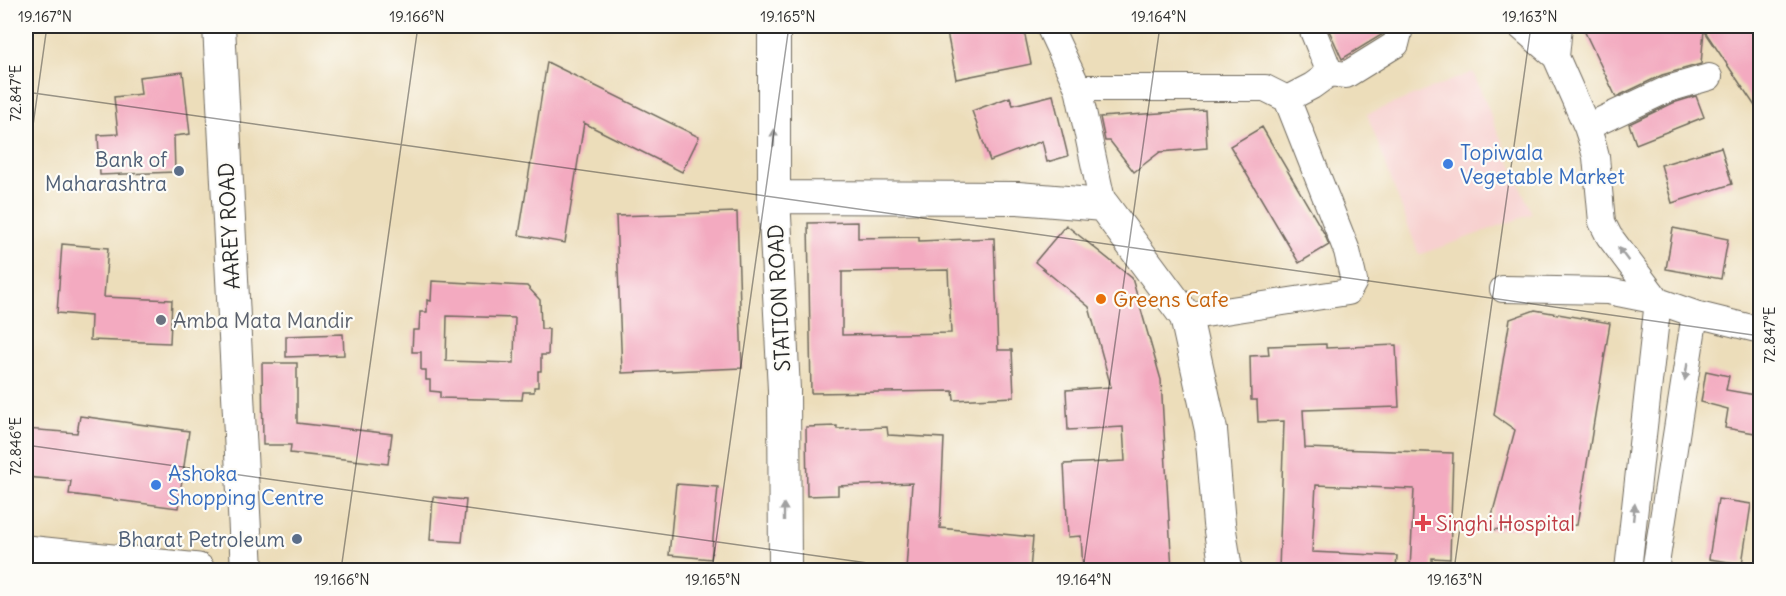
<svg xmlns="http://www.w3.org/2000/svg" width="1786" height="596" font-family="Delius,sans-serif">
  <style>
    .built { fill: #f7d0cf }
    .building { fill: #f3aac0; fill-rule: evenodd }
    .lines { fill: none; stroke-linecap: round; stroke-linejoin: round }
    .minor-casing { stroke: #6f695d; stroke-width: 28 }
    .tertiary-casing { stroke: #6f695d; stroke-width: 34 }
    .primary-casing { stroke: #6f695d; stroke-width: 35 }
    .minor { stroke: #fff; stroke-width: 26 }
    .tertiary { stroke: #fff; stroke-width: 32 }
    .primary { stroke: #fff; stroke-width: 33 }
    .oneway { fill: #a0a0a0 }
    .ticks { fill: none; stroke: #2b2b2b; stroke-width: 1.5; stroke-opacity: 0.45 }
    .shop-dot { fill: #3f7fe0; stroke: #fdfcf7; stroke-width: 2 }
    .service-dot { fill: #5c6f8a; stroke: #fdfcf7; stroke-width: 2 }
    .food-dot { fill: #e8710a; stroke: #fdfcf7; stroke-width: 2 }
    .worship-dot { fill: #6b7280; stroke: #fdfcf7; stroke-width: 2 }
    .health-dot { fill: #e0444e; stroke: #fdfcf7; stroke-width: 2 }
    .labels { text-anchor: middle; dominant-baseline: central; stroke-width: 4.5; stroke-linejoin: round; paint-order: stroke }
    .shop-label { font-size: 21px; fill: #366cbe; stroke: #fdfcf7; text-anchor: start }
    .service-label { font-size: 21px; fill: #4e5e75; stroke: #fdfcf7; text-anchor: end }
    .street-label { font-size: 21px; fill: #2b2b2b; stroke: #fdfcf7 }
    .food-label { font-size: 21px; fill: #c56008; stroke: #fdfcf7; text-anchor: start }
    .worship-label { font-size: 21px; fill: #5b616d; stroke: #fdfcf7; text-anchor: start }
    .health-label { font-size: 21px; fill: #be3a42; stroke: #fdfcf7; text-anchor: start }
    .neatline { fill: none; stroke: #2b2b2b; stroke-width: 2 }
    .ticks-label { font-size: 15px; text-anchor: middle; fill: #2b2b2b }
  </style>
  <rect width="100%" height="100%" fill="#fdfcf7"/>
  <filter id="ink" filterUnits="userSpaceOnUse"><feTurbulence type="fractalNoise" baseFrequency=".0167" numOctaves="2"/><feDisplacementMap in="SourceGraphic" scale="12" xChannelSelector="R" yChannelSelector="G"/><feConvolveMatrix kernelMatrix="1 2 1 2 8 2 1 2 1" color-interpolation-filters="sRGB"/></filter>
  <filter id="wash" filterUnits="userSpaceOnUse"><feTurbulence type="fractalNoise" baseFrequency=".008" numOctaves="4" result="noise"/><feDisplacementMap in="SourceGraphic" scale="24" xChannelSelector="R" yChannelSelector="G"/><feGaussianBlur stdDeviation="1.35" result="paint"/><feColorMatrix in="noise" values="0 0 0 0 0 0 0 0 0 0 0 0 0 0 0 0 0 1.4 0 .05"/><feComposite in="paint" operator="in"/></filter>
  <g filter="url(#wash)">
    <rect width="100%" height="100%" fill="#ecddba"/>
    <!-- built -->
    <path class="built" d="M1473,72l59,142 -113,41 -52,-141z"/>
    <g id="blocks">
      <!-- building -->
      <path class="building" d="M978,26h45l8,38 -75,15 -9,-47z
        M1327,26h54l2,8 -41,25z
        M1582,26h179v89l-57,-85 -3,34 -39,11 -46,22z
        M547,62l152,75 -17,35 -98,-49 -19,120 -46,-8z
        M183,72l7,62 -16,2 1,36 -75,3 -2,-40 20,-1 -4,-37 27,-3 -2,-17z
        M1053,95l15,61 -21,6 -5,-21 -52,20 -18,-50 38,-14 3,8z
        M1696,96l8,21 -68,27 -7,-20 44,-21z
        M1205,110l2,38 -47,4 -26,20 -24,-31h-5l-5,-24z
        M1262,127l62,106 5,12 -30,18 -69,-117z
        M1721,147l11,37 -60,19 -11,-38z
        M737,212l5,156 -120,5 -6,-157z
        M858,222v16l61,-1v4l75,-3 4,112h14l2,47 -60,3 -1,-9 -142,2 -3,-170zM948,270l3,63 -109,2v-63z
        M1066,225l66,53 29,102 11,190h-89l-2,-34 -13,1 -4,-73 61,-3 -2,-34 -55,3 -2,-40 45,-3 -22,-80 -54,-45z
        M1673,228l55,11 -7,40 -55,-10z
        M62,244l46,4 -4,49 68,3 -2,43 -80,-3 1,-24 -34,-3z
        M432,281l95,5 13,14 1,29h8l-1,26h-7v16h-3v16h-4v5h-11l-1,8 -82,-2v-6l-10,-1v-11h-4v-10h-5v-18h-9l1,-22h6l1,-18h7v-12l4,1zM447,316l68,2 -1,45 -68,-2z
        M1535,310l75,13 -33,202 -89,5 27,-100 -21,-15 16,-96z
        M343,334l1,21 -58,2v-21z
        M1326,344v4l70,-3 3,62 -96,3 2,38 148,5 -3,106 -18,-1v12h-22l4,-81 -98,-4 -4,67 85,4 -1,14h-117l5,-149 -26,1 -1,-22h-6l-1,-44 19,-1 -1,-9z
        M262,363h35v60l95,11 -4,30 -98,-11 1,-8h-28z
        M1706,371l23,5 -3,14 35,6v38l-36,-6 3,-19 -27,-7z
        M80,416l109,15 -11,77 -109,-14 2,-13 -45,-4v-48l51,4z
        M837,426v3l50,-2 1,8 56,3 -4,90 93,9 -3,33h-124l6,-87 -74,3v9l-31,1 -1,-69z
        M676,484l42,3 -7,72 -42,-4z
        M433,497l33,3 -4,42 -32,-2z
        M1718,499l33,5 -9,60 -33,-5z"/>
    </g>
  </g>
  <g filter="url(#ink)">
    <use href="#blocks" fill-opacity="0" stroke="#6f695d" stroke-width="1.5"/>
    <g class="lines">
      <!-- minor casing -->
      <g class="minor-casing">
        <path id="minor" d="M1049,26l29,62 25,117
          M1311,26l19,47
          M1520,26l36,31 31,70 5,15 4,15 6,65 7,14 49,65 -30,269
          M1556,57l3,-31
          M1078,88h187l22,11 60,152 7,30 -6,11 -162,25
          M1287,99l25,-13 18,-13 16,2 50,-31 3,-12 -3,-6
          M1587,127l81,-38 41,-12
          M1503,289l105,2 50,10 37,13 65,16
          M1655,570l40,-256"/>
      </g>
      <!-- tertiary casing -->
      <g class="tertiary-casing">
        <path id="tertiary" d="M219,26l28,544
          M774,26v171l10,193 1,180
          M774,197l244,1 85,7 83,112 25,113 8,94 7,46"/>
      </g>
      <!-- primary casing -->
      <g class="primary-casing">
        <path id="primary" d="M26,552l172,18"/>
      </g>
      <!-- minor -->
      <use href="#minor" class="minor"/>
      <!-- tertiary -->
      <use href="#tertiary" class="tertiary"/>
      <!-- primary -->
      <use href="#primary" class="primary"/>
    </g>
    <!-- one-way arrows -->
    <defs><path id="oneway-solid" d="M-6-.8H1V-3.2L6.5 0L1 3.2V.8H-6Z" transform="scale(1.5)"/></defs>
    <g class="oneway">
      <use href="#oneway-solid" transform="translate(774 138) rotate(-89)"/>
      <use href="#oneway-solid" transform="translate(1623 254) rotate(-127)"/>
      <use href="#oneway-solid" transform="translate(1686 372) rotate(99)"/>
      <use href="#oneway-solid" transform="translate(784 512) rotate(-90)"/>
      <use href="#oneway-solid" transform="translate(1634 512) rotate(-84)"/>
    </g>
  </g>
  <!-- ticks -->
  <path class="ticks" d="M26,92l1734,244M26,175l21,-149M26,445l892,125M341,570l77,-544M712,570l77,-544M1083,570l77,-544M1454,570l77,-544"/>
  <!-- markers -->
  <g class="shop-dot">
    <circle cx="1448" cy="164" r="6"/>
    <circle cx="156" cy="485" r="6"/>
  </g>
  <g class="service-dot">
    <circle cx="179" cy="171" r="6"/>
    <circle cx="297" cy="539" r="6"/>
  </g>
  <circle class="food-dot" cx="1101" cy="299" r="6"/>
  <circle class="worship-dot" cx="161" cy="320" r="6"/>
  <path class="health-dot" d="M1420 514h6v6h6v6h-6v6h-6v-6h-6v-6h6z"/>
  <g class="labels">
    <!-- shop labels -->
    <g class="shop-label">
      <text x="1460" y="152">Topiwala<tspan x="1460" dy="24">Vegetable Market</tspan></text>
      <text x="168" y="473">Ashoka<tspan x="168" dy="24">Shopping Centre</tspan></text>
    </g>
    <!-- service labels -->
    <g class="service-label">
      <text x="167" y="159">Bank of<tspan x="167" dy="24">Maharashtra</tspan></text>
      <text x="285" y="539">Bharat Petroleum</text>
    </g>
    <!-- street labels -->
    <g class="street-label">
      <text transform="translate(229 226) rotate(-93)">AAREY ROAD</text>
      <text transform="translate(779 298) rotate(-93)">STATION ROAD</text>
    </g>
    <!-- food labels -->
    <g class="food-label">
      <text x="1113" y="299">Greens Cafe</text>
    </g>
    <!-- worship labels -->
    <g class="worship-label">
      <text x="173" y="320">Amba Mata Mandir</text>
    </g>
    <!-- health labels -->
    <g class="health-label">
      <text x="1436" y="523">Singhi Hospital</text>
    </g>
  </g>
  <!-- margin -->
  <rect width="1786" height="596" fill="none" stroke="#fdfcf7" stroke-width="66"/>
  <rect x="33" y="33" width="1720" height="530" class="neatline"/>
  <g class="ticks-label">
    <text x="45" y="22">19.167°N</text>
    <text x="417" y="22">19.166°N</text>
    <text x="788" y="22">19.165°N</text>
    <text x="1159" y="22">19.164°N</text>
    <text x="1530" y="22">19.163°N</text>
    <text transform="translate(16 93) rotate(-90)" y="5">72.847°E</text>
    <text transform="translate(1770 335) rotate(-90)" y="5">72.847°E</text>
    <text transform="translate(16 446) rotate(-90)" y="5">72.846°E</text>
    <text x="342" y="585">19.166°N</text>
    <text x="713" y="585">19.165°N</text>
    <text x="1084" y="585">19.164°N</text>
    <text x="1455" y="585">19.163°N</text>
  </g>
</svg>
